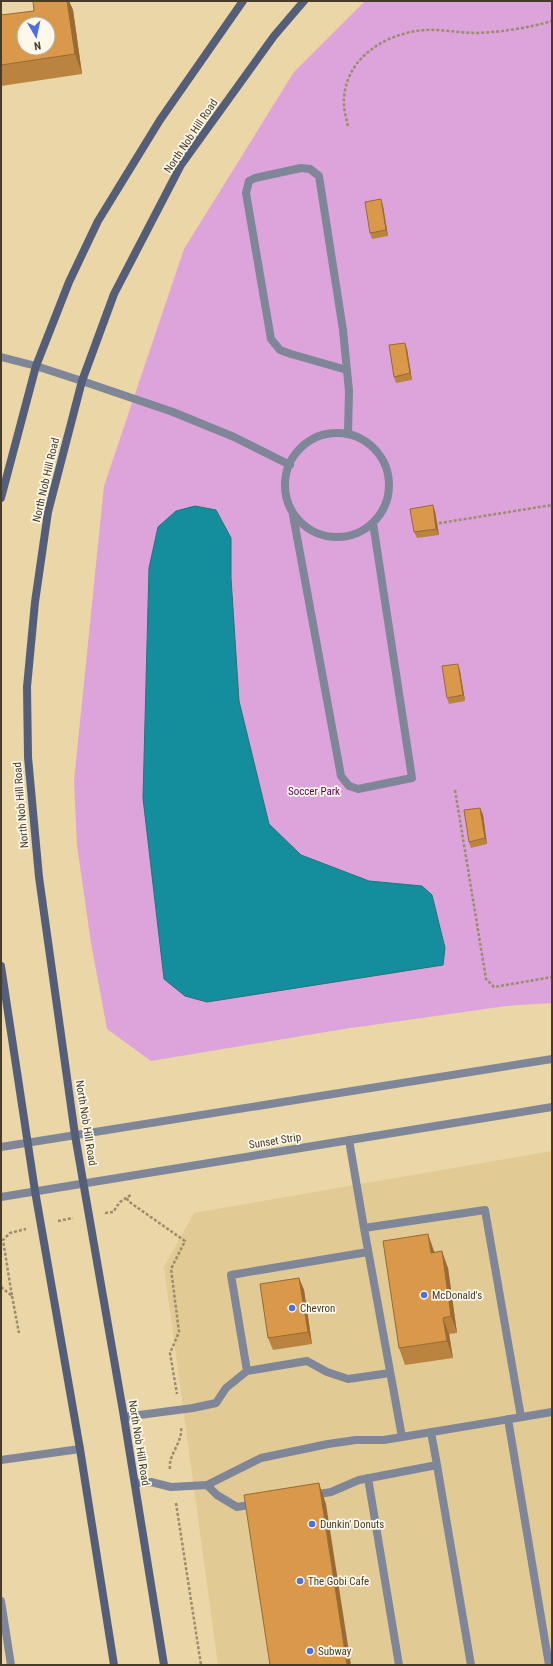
<svg xmlns="http://www.w3.org/2000/svg" width="553" height="1666" font-family="'Roboto Condensed',sans-serif">
  <style>
    .built { fill: #e1ca93 }
    .green { fill: #dda3db }
    .water { fill: #148e9d; stroke: #22757a }
    .lines { fill: none; stroke-linecap: round; stroke-linejoin: round }
    .path { stroke: #9b8d6b; stroke-width: 2.5; stroke-dasharray: 3 2; stroke-linecap: butt }
    .service { stroke: #7e8698; stroke-width: 8 }
    .minor { stroke: #7e8698; stroke-width: 8 }
    .tertiary { stroke: #7e8698; stroke-width: 8 }
    .secondary { stroke: #545e79; stroke-width: 8 }
    .wall { fill: #bb8340 }
    .shaded-wall { fill: #996a34 }
    .building { fill: #da984a; stroke: #996a34; fill-rule: evenodd }
    .poi-dot { fill: #4c6fe2; stroke: #fef8ea; stroke-width: 1.5 }
    .labels { text-anchor: middle; dominant-baseline: central; stroke-width: 3.5; stroke-linejoin: round; paint-order: stroke }
    .street-label { font-size: 11px; fill: #443c29; stroke: #fef8ea }
    .park-label { font-size: 11px; fill: #5a005a; stroke: #fef8ea }
    .poi-label { font-size: 11px; fill: #443c29; stroke: #fef8ea; text-anchor: start }
  </style>
  <rect width="100%" height="100%" fill="#ead6a6"/>
  <!-- built -->
  <path class="built" d="M552,1151v514h-334l-54,-398 30,-54z"/>
  <!-- green -->
  <path class="green" d="M365,1h187v1002l-46,3 -162,23 -193,32 -44,-32 -16,-86 -14,-98 -3,-64 30,-295 80,-237 110,-177z"/>
  <!-- water -->
  <path class="water" d="M195,506l21,4 15,28v40l8,123 30,123 32,31 68,26 53,5 10,9 13,53 -2,17 -236,37 -22,-6 -21,-17 -21,-181 6,-230 9,-41 18,-16z"/>
  <g class="lines">
    <!-- path -->
    <path class="path" d="M348,126c-2,-9 -5,-19 -4,-28 3,-42 43,-65 81,-68 17,-1 35,3 52,3 25,-1 51,-5 75,-12
      M434,524l118,-19
      M455,790l31,189 8,8 58,-10
      M127,1198l1,3 57,40 -14,28 8,63 -9,21 7,41
      M105,1213l8,-1 7,-10 12,-8
      M58,1221l15,-3
      M1,1287l11,9 -9,-56 7,-7 16,-4
      M12,1296l7,37
      M170,1469c-2,-15 13,-26 11,-42
      M176,1503l25,162"/>
    <!-- service -->
    <path class="service" d="M347,370l-56,-16 -11,-4 -9,-11 -25,-146 3,-12 6,-3 46,-10 9,1 9,7 24,154 6,61 -1,43
      M82,381l91,31 61,25 56,28
      M285 485a52 52 0 1 1 104 0a52 52 0 1 1-104 0Z
      M293,515l48,261 8,10 9,3 54,-11 -39,-255
      M349,1140l15,88 121,-18 36,207
      M364,1228l38,209
      M247,1371l60,-10 20,11 21,7 42,-6
      M124,1417l69,-9 23,-5 10,-15 21,-17 -16,-96 137,-23
      M508,1419l41,246
      M431,1432l6,33
      M1,1460l79,-11
      M368,1478l31,187
      M135,1483l16,-1 20,5 36,-2 54,-27 67,-14 28,-4h28l168,-28
      M207,1485l10,10 20,12 19,-3
      M313,1495l18,-3 28,-12 78,-15 34,200
      M1,1601l10,64"/>
    <!-- minor -->
    <path class="minor" d="M1,357l35,9 46,15"/>
    <!-- tertiary -->
    <path class="tertiary" d="M1,1147l551,-88
      M1,1197l551,-90"/>
    <!-- secondary -->
    <path class="secondary" d="M1,498l35,-132 33,-84 29,-61 62,-101 83,-119
      M1,966l34,225 45,258 34,216
      M164,1665l-40,-248 -49,-282 -36,-258 -11,-120 -1,-70 8,-85 13,-90 34,-131 32,-87 67,-129 93,-129 30,-35"/>
  </g>
  <!-- wall -->
  <path class="wall" d="M33,1h36l4,9 9,64 -81,12v-71l33,-4z
    M381,199l2,7 5,30 -16,3 -2,-6z
    M407,349l5,31 -16,3 -2,-6z
    M435,511l4,24 -22,3 -3,-6z
    M460,671l5,30 -16,3 -2,-6z
    M480,808l3,7 4,29 -16,4 -2,-6z
    M434,1251l1,1 13,16 9,65 -8,1 4,24 -48,7 -6,-17z
    M299,1278l5,12 8,54 -39,6 -5,-12z"/>
  <!-- shaded-wall -->
  <path class="shaded-wall" d="M67,1h2l4,9 9,64 -7,-20z
    M381,199l2,7 5,30 -2,-6z
    M405,343l2,6 5,31 -2,-7z
    M433,505l2,6 4,24 -3,-6z
    M458,664l2,7 5,30 -2,-6z
    M480,808l3,7 4,29 -2,-6z
    M428,1234l6,17 3,18 -6,-16z
    M442,1251l6,17 9,65 -6,-17z
    M299,1278l5,12 8,54 -4,-12z
    M443,1318l6,16 4,24 -6,-17z
    M319,1483l7,21 25,161h-4z"/>
  <!-- building -->
  <path class="building" d="M33,1h34l8,53 -74,11v-50l33,-4zM24,24h24v24h-24z
    M381,199l5,31 -16,3 -5,-31z
    M405,343l5,30 -16,4 -5,-32z
    M433,505l3,24 -22,3 -4,-23z
    M458,664l5,31 -16,3 -5,-32z
    M480,808l5,30 -16,4 -5,-32z
    M428,1234l3,19 11,-2 9,65 -8,2 4,23 -48,7 -16,-107z
    M299,1278l9,54 -40,6 -8,-54z
    M319,1483l28,182h-77l-26,-170z"/>
  <!-- markers -->
  <g class="poi-dot">
    <circle cx="424" cy="1295" r="4"/>
    <circle cx="292" cy="1308" r="4"/>
    <circle cx="312" cy="1524" r="4"/>
    <circle cx="300" cy="1581" r="4"/>
    <circle cx="310" cy="1651" r="4"/>
  </g>
  <g class="labels">
    <!-- street labels -->
    <g class="street-label">
      <text transform="translate(191 136) rotate(-56)">North Nob Hill Road</text>
      <text transform="translate(46 480) rotate(-77)">North Nob Hill Road</text>
      <text transform="translate(21 805) rotate(-95)">North Nob Hill Road</text>
      <text transform="translate(86 1123) rotate(81)">North Nob Hill Road</text>
      <text transform="translate(275 1141) rotate(-9)">Sunset Strip</text>
      <text transform="translate(139 1443) rotate(81)">North Nob Hill Road</text>
    </g>
    <!-- park labels -->
    <g class="park-label">
      <text x="314" y="791">Soccer Park</text>
    </g>
    <!-- poi labels -->
    <g class="poi-label">
      <text x="432" y="1295">McDonald's</text>
      <text x="300" y="1308">Chevron</text>
      <text x="320" y="1524">Dunkin' Donuts</text>
      <text x="308" y="1581">The Gobi Cafe</text>
      <text x="318" y="1651">Subway</text>
    </g>
  </g>
  <!-- border -->
  <rect width="553" height="1666" fill="none" stroke="#443c29" stroke-width="4"/>
  <!-- north arrow -->
  <g transform="translate(36 36) rotate(171)"><circle r="19" fill="#fef8ea" stroke="#b4ad9d"/>
  <path d="M0-3L7 15L0 10L-7 15Z" fill="#4c6fe2"/>
  <text y="-6" font-size="11" font-weight="bold" text-anchor="middle" fill="#443c29">N</text>
  </g>
</svg>
